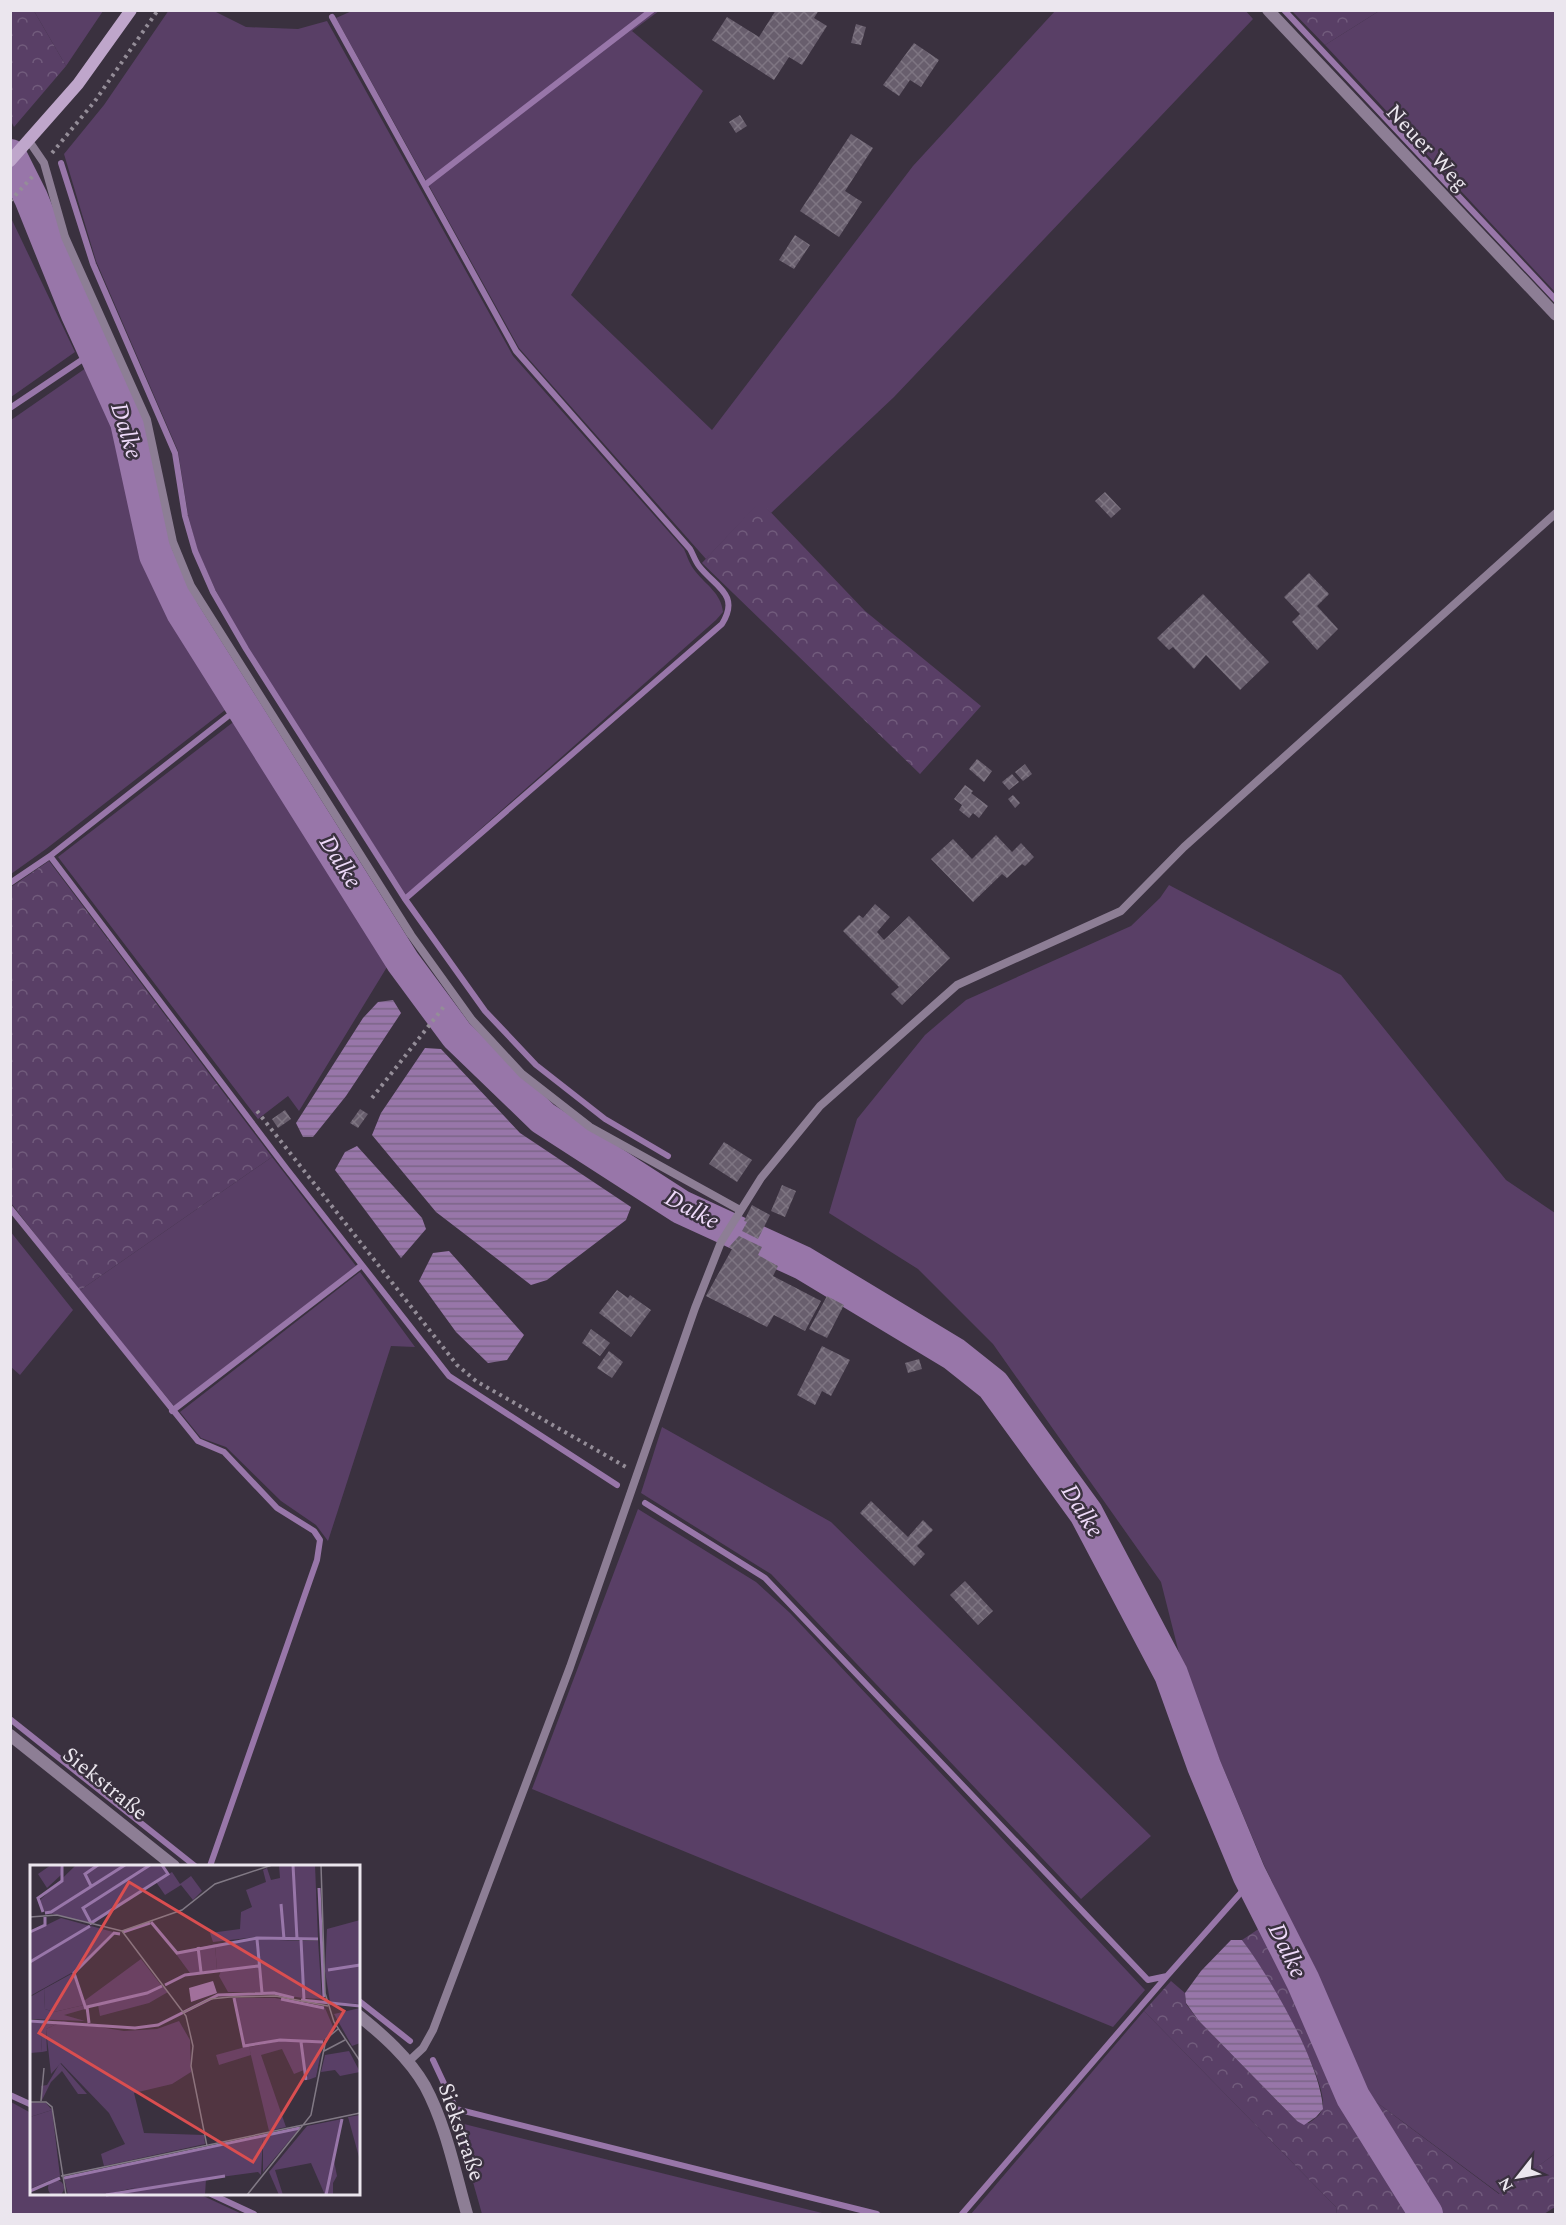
<svg xmlns="http://www.w3.org/2000/svg" width="1566" height="2225" font-family="Spectral,serif">
  <style>
    .green { fill: #593f66 }
    .forest { fill: url(#forest-crowns) }
    .water { fill: url(#water-rules) }
    .lines { fill: none; stroke-linecap: round; stroke-linejoin: round }
    .stream { stroke: #9876a9; stroke-width: 6 }
    .river { stroke: #9876a9; stroke-width: 34 }
    .building { fill: url(#building-cross-hatch) }
    .path { stroke: #948d98; stroke-width: 4; stroke-dasharray: 3 4.5; stroke-linecap: butt }
    .service { stroke: #8d7e95; stroke-width: 8 }
    .minor { stroke: #8d7e95; stroke-width: 12 }
    .secondary { stroke: #bfa6cb; stroke-width: 12 }
    .labels { text-anchor: middle; dominant-baseline: central; stroke-width: 5; stroke-linejoin: round; paint-order: stroke }
    .street-label { font-size: 22px; fill: #ebe6ee; stroke: #3a313f }
    .water-label { font-size: 24px; font-style: italic; fill: #eedaf9; stroke: #3a313f }
    .inset-river { fill: none; stroke: #9876a9; stroke-width: 3 }
    .inset-road { fill: none; stroke: #817985; stroke-width: 1.5 }
    .view { fill: #da4e50; fill-opacity: 0.15; stroke: #da4e50; stroke-width: 3 }
    .inset-edge { fill: none; stroke: #ebe6ee; stroke-width: 3 }
  </style>
  <defs>
    <pattern id="forest-crowns" width="20" height="18" patternUnits="userSpaceOnUse" patternTransform="scale(1.5)"><rect width="20" height="18" fill="#593f66"/><path d="M2 6a3 3 0 1 1 6 0M12 15a3 3 0 1 1 6 0" fill="none" stroke="#715b7c"/></pattern>
    <pattern id="water-rules" width="6" height="5" patternUnits="userSpaceOnUse" patternTransform="scale(1.5)"><rect width="6" height="5" fill="#9876a9"/><path d="M0 2.5h6" fill="none" stroke="#7b6587"/></pattern>
    <pattern id="building-cross-hatch" width="8" height="8" patternUnits="userSpaceOnUse" patternTransform="scale(1.5)"><rect width="8" height="8" fill="#685e6d"/><path d="M0 0l8 8M0 8l8-8" fill="none" stroke="#7e7582"/></pattern>
  </defs>
  <rect width="100%" height="100%" fill="#3a313f"/>
  <!-- green -->
  <path class="green" d="M169,10l45,1 32,16 52,2 29,-8 186,335 171,193c3,7 6,16 11,22 11,14 26,22 28,41l-7,8 -310,275 -159,-247 -32,-59 -18,-40 -9,-34 -10,-64 -82,-190 -32,-107 40,-49z
    M354,10l305,1 -27,20 71,60 -132,204 141,135 201,-264 142,-155 190,-1 8,9 -359,378 -123,116 -11,-11 -54,57 -187,-211 -183,-330z
    M34,11h69l-37,55z
    M1379,11h176v281l-230,-247z
    M11,218l64,134 -64,45h-1z
    M86,368l26,53 31,138 29,58 57,90 -183,142 -35,25v-454z
    M236,720l151,247 -88,144 -11,-15 -30,23 -200,-262z
    M1169,885l172,90 165,205 49,33v941l-55,40 -136,-101 -48,-120 -52,-108 -79,-188 -24,-95 -168,-238 -75,-75 -89,-56 28,-94 68,-84 41,-35 165,-74 29,-28z
    M272,1157l84,109 -182,140 -95,-115z
    M10,1231l63,79 -53,65 -9,-8z
    M360,1272l55,75 -24,-1 -63,195 -12,-16 -35,-24 -55,-54 -25,-9 -21,-26z
    M662,1427l169,95 320,314 -70,63 -310,-325 -130,-81z
    M638,1509l118,73 34,31 355,377 -32,37 -581,-238z
    M1144,2011l192,196 1,7h-366z
    M11,2102l20,11 1,81h167l43,20h-231z
    M456,2122l370,92h-344z"/>
  <!-- forest -->
  <path class="forest" d="M11,10l23,1 32,55 -52,61 -4,-8z
    M1292,11h87l-54,34z
    M760,501l105,110 116,95 -61,68 -218,-211z
    M49,861l223,296 -193,134 -68,-88v-316z
    M1263,1926l80,176 70,112h-76l-1,-7 -192,-196 27,-30 14,12 1,11 13,17 98,100 12,2c5,-4 11,-7 13,-13 11,-25 -62,-146 -80,-170z
    M1364,2093l135,101 56,-40v53l-11,7h-102z"/>
  <!-- water -->
  <path class="water" d="M393,1000l8,13 -55,83 -33,41h-10l-7,-14 67,-105 15,-16z
    M425,1048l16,1 79,84 111,74 -5,13 -79,60 -16,5 -95,-73 -64,-77 9,-22z
    M357,1146l65,72 4,11 -25,29 -66,-88 10,-18z
    M449,1251l75,84 -17,25 -19,3 -32,-31 -37,-51 14,-28z
    M1231,1940h11c28,37 79,124 81,169l-7,8 -12,8 -7,-4 -98,-100 -13,-18 -1,-10 16,-22z"/>
  <g class="lines">
    <!-- stream -->
    <path class="stream" d="M1284,10l272,290
      M332,17l184,334 174,198c3,5 5,12 9,17 15,20 42,28 23,58l-317,275
      M61,163l32,101 82,189 10,63 10,35 18,41 33,57 159,250 80,112 51,54 69,54 63,37
      M425,185l227,-175
      M10,191l12,-12
      M10,408l85,-57
      M50,856l236,312 163,208 168,109
      M10,883l40,-27 191,-150
      M10,1208l188,233 26,11 53,56 37,23 6,9 -3,20 -107,306
      M172,1411l190,-146
      M645,1503l120,75 383,402 19,-4 78,-88 10,-2
      M10,1719l185,147
      M358,2000l52,41
      M433,2060l23,49 421,105
      M10,2095l22,10
      M211,2194l43,20
      M962,2214l205,-238"/>
    <!-- river -->
    <path class="river" d="M10,156l21,42 46,114 50,110 29,133 27,57 220,350 54,73 86,83 138,89 122,56 151,91 39,31 93,128 85,161 33,92 45,108 54,107 50,116 73,117"/>
  </g>
  <!-- building -->
  <path class="building" d="M776,10h43l-5,8 13,8 -25,39 -13,-8 -15,23 -62,-40 15,-23 32,20z
    M856,24l10,3 -5,18 -10,-2z
    M914,43l25,17 -18,27 -11,-7 -11,16 -16,-11z
    M740,115l7,11 -11,7 -7,-11z
    M851,134l22,14 -28,43 17,11 -23,35 -39,-26z
    M795,235l15,10 -16,24 -15,-9z
    M1105,492l16,17 -10,9 -16,-17z
    M1309,573l20,21 -12,12 21,23 -21,21 -25,-28 8,-8 -16,-17z
    M1203,594l66,68 -29,28 -34,-35 -12,14 -21,-22 -4,3 -12,-12z
    M977,759l15,12 -8,11 -15,-13z
    M1025,764l7,10 -9,7 -8,-9z
    M1012,774l7,8 -10,8 -7,-8z
    M965,785l8,6 -2,2 17,13 -9,12 -6,-5 -4,5 -10,-8 3,-5 -8,-6z
    M1013,795l7,8 -5,5 -7,-9z
    M996,835l16,17 9,-9 13,14 -9,9 -3,-2 -15,14 -5,-4 -29,28 -42,-43 22,-20 19,20z
    M875,904l15,13 -13,15 7,8 25,-24 41,42 -48,47 -11,-11 8,-7 -56,-56 16,-16 4,3z
    M360,1109l8,5 -10,14 -8,-5z
    M285,1110l6,9 -13,9 -6,-9z
    M724,1142l28,18 -15,22 -28,-18z
    M782,1185l14,6 -11,26 -14,-6z
    M752,1205l18,10 -12,24 -16,-8 5,-9 -3,-1z
    M739,1236l23,11 -4,8 20,11 -5,10 48,25 -16,30 -31,-16 -7,12 -61,-31 26,-47 -3,-2z
    M617,1290l11,8 2,-3 21,15 -20,27 -32,-24z
    M827,1296l17,9 -17,33 -18,-9z
    M591,1329l19,14 -10,13 -18,-13z
    M822,1346l28,14 -19,36 -9,-5 -7,14 -18,-10z
    M609,1351l14,11 -11,16 -15,-10z
    M919,1359l3,10 -14,4 -3,-10z
    M871,1501l37,36 15,-17 10,10 -16,16 8,8 -11,12 -54,-53z
    M965,1581l28,30 -15,14 -28,-30z"/>
  <g class="lines">
    <!-- path -->
    <path class="path" d="M52,153l43,-52 63,-91
      M10,201l24,-26
      M372,1098l74,-94
      M257,1111l200,254 19,16 150,86"/>
    <!-- service -->
    <path class="service" d="M29,141l15,22 21,74 82,183 26,122 18,44 220,349 61,85 50,54 68,53 150,83
      M408,2062l15,-14 10,-18 137,-363 125,-359 26,-66 40,-64 59,-72 137,-121 164,-74 63,-64 372,-334"/>
    <!-- minor -->
    <path class="minor" d="M1268,10l288,305
      M10,1735l164,131
      M358,2015c25,20 51,43 67,71 21,39 30,86 42,128"/>
    <!-- secondary -->
    <path class="secondary" d="M10,161l68,-77 53,-74"/>
  </g>
  <g class="labels">
    <!-- street labels -->
    <g class="street-label">
      <text transform="translate(1427 148) rotate(47)">Neuer Weg</text>
      <text transform="translate(105 1784) rotate(39)">Siekstraße</text>
      <text transform="translate(461 2132) rotate(71)">Siekstraße</text>
    </g>
    <!-- water labels -->
    <g class="water-label">
      <text transform="translate(126 431) rotate(73)">Dalke</text>
      <text transform="translate(340 862) rotate(58)">Dalke</text>
      <text transform="translate(692 1210) rotate(28)">Dalke</text>
      <text transform="translate(1082 1511) rotate(58)">Dalke</text>
      <text transform="translate(1287 1951) rotate(64)">Dalke</text>
    </g>
  </g>
  <!-- overview -->
  <g transform="translate(30 1865)">
    <rect width="330" height="330" fill="#3a313f"/>
    <path d="M21,0h9l2,9 -15,14 -9,-14zM46,0h86l5,8 -77,50 -45,-11 -6,-11zM249,0h36l3,74h-20l-5,-69 4,69 -41,-2 -43,5 -3,-9 30,-4 1,-17 11,-5 -6,-17 20,-8 -3,-12 4,-2 4,12 9,-2zM142,7l8,12 11,-8 11,15 -9,9 -12,-15 -16,10 -9,-13zM31,53l29,8 -60,36v-29zM330,55v84l-30,-2 -5,-31 2,-42zM61,61l22,6 -40,40 -43,24v-33zM228,74l42,2 3,57 -41,-6zM271,76h17l4,58 -17,-1zM185,79l2,26 -27,3 -14,-19zM111,94l20,26 -18,9 -57,12 -2,-5zM228,102l3,25h-33l-9,-16 2,-5zM43,108l11,32 -30,7 -9,-3 -1,-20zM133,121l5,6 -19,11 -49,13 -2,-11 49,-11zM204,133h41l50,10 9,21 -11,12 -43,-1 -36,6zM330,143v35l-8,3 -18,-32zM33,156l61,10 33,-2 22,-8 11,19 1,32 -19,12 -38,9 10,40 60,2 1,9 -101,22 -3,-12 24,-10 -16,-31 -48,-50 -10,11 -5,-45zM0,157h10l2,30 -12,1zM250,176l43,1 -7,35 -8,3 -4,-10 -10,4 -12,-25 -21,6 25,72 -17,4 -20,-84zM319,186l11,21 -20,4 -5,-6 -14,2 4,-17zM22,245l8,66 -30,13v-72zM330,250v41l-1,1 -11,-40zM312,254l-17,76 -14,-32 -36,7 8,25h-4l-10,-23 38,-46zM233,271l-2,39 -3,-3 -52,7 -1,16h-97l30,-8 -35,8h-35l-4,-17zM18 323a8 8 0 1 1 16 0a8 8 0 1 1-16 0Z" fill="#593f66"/>
    <path d="M226,74l2,27 -41,4 -2,-26zM14,124l1,20 9,3 30,-7 1,4 -21,6 21,6 -55,-2v-22zM33,156l-17,8 1,22 -5,1 -2,-30zM219,181l2,9 -32,10 -3,-10zM30,198l27,31h-9l-16,-23 -11,11 -9,18 -1,-14 6,-1zM0,237l16,1 6,7 -22,7zM269,263v1l-36,43v-36zM303,291l4,20 -4,7v12h-8z" fill="#593f66"/>
    <path d="M183,116l4,12 -26,9 -2,-14z" fill="#9876a9"/>
    <path class="inset-river" d="M120,0l-67,43 8,15 77,-49 -6,-9M263,0l4,74M61,21l-6,-12 13,-9M289,23l5,109M251,39l3,35M13,47l-5,-14 24,-17v-16M15,48l6,-1 74,-47M121,57l26,31 80,-15 61,1M0,67l15,-7v-8M93,67l27,-9M227,74l5,54M271,75l3,60M168,82l3,25M0,97l60,-36M298,105l32,-5M135,120l20,-10 73,-9M204,133l10,48 36,-6 43,2M251,134l43,9M271,135l59,6M56,144l-12,-36 40,-40 6,1M0,156l105,7 23,-3 60,-30 56,-2 20,5M59,158l-2,-16 60,-14 15,-7M271,177l5,38M34,313l236,-50M0,326l30,-13M76,330l119,-19M296,330l16,-76"/>
    <path class="inset-road" d="M291,0l4,128 9,29 26,39M0,52l27,-2 65,16 60,-21 33,-26 57,-19M92,66l64,85 7,30 -2,20 16,80M154,147l26,-13 20,-2 46,-1 52,10M294,186l21,-11M11,236l3,-33M0,237h16l6,5 14,88M31,311l299,-63M217,330l64,-80 15,-76 12,-10"/>
    <path class="view" d="M99,17l215,129 -91,151 -214,-129z"/>
    <rect width="330" height="330" class="inset-edge"/>
  </g>
  <!-- border -->
  <rect width="1566" height="2225" fill="none" stroke="#ebe6ee" stroke-width="24"/>
  <!-- north arrow -->
  <g transform="translate(1518 2177) rotate(239)" stroke="#3a313f" stroke-width="4.5" paint-order="stroke">
  <path d="M0-4.5L10 22L0 15L-10 22Z" fill="#ebe6ee"/>
  <text y="-9" font-size="16" font-weight="bold" text-anchor="middle" fill="#ebe6ee">N</text>
  </g>
</svg>
